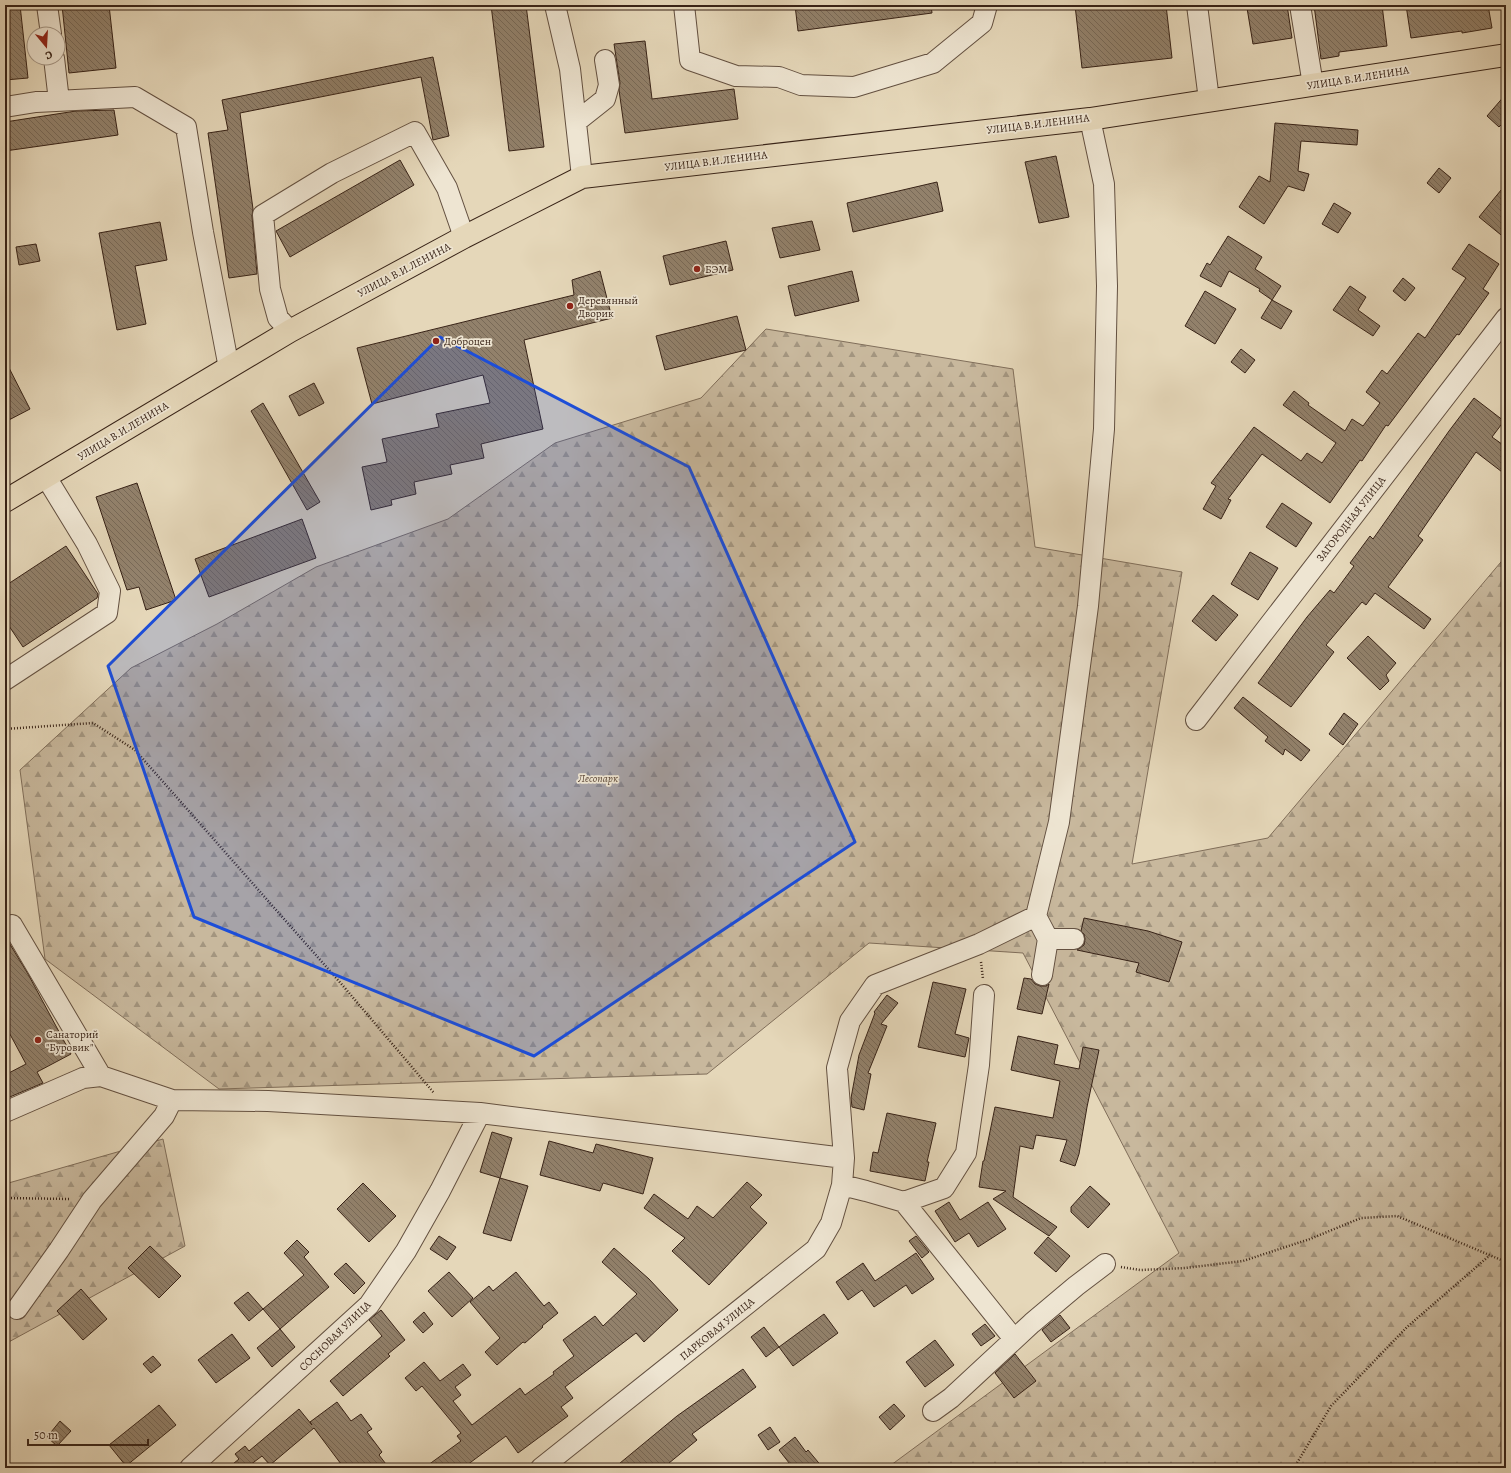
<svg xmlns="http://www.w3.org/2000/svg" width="1511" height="1473" font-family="Alegreya,serif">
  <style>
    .forest { fill: url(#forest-firs); stroke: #806e5a }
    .building { fill: url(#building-back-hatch); stroke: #382317 }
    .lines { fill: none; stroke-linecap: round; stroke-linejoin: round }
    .minor-casing { stroke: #635040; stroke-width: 22 }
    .major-casing { stroke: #382317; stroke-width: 24 }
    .path { stroke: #382317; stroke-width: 2.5; stroke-dasharray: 1 2; stroke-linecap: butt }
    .minor { stroke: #eee5d2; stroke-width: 20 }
    .major { stroke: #e5d7b9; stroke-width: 22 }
    .marked { fill: #1d4ed8; fill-opacity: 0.2; stroke: #1d4ed8; stroke-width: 3; stroke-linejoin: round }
    .poi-dot { fill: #8f2418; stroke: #eee5d2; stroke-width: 1.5 }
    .labels { text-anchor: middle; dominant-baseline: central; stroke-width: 3.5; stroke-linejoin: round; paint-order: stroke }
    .street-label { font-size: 11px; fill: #382317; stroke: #eee5d2 }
    .poi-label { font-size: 11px; fill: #382317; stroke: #eee5d2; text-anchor: start }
    .park-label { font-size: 11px; font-style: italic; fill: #5c4838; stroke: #eee5d2 }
  </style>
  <defs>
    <pattern id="forest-firs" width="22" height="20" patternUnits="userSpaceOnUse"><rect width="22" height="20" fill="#c8b89d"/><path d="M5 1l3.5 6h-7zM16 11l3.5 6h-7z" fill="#a3957f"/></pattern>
    <pattern id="building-back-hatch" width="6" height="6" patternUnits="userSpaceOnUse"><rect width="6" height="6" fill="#92816b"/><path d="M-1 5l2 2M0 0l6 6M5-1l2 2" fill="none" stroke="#786957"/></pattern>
  </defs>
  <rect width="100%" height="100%" fill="#e5d7b9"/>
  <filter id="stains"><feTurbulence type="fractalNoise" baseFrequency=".005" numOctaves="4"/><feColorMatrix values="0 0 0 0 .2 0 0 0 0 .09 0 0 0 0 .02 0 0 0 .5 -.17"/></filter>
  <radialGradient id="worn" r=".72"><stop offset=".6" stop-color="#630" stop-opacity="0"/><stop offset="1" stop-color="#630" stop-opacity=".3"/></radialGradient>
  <!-- forest -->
  <path class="forest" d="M766,329l247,40 22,178 147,25 -50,292 136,-26 238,-282v912h-619l292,-215 -156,-300 -154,-10 -162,131 -488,15 -174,-130 -25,-189 111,-102 86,-44 99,-57 132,-48 107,-76 146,-45z
    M163,1139l22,107 -180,98v-160z"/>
  <!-- building -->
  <path class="building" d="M5,5h15l8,73 -23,2z
    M62,5h47l7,63 -47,5z
    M491,5h35l18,142 -35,4z
    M795,5h136l1,8 -134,18z
    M1075,5h91l6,53 -90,10z
    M1264,5h23l5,33 -39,6 -6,-36z
    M1314,5h68l5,41 -48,6v4l-18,3z
    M1406,5h82l4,23 -30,5v-2l-51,7z
    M645,41l7,58 82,-10 4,30 -113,14 -6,-43 1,-7 -6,-39z
    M433,57l16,79 -16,4 -12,-63 -181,36 13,96 -1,7 5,58 -28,4 -21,-145 20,-3 -6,-30z
    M1506,94v26l-7,7 -12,-11z
    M114,110l4,25 -113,16v-29l71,-11z
    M1275,123l83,7 -1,15 -56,-4 -3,30 11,3 -5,17 -16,-5 -24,38 -25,-17 20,-31 11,6z
    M1056,156l13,61 -30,6 -14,-61z
    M400,160l14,25 -124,72 -14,-26z
    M1439,168l12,10 -12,15 -12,-10z
    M937,182l6,29 -90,21 -6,-29z
    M1506,184v55l-27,-22z
    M1334,203l17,10 -13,20 -16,-9z
    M812,221l8,29 -40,8 -8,-30z
    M160,222l7,38 -32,6 11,58 -29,6 -18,-97z
    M1228,236l34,21 -7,12 26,17 -9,14 -13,-9 1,-2 -31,-18 -8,16 -21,-11 7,-13 3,2z
    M726,241l7,29 -63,15 -7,-29z
    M36,244l4,17 -21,4 -3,-18z
    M1469,244l30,20 -16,25 6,4 -30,42 -2,-1 -69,92 -2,-1 -24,36 -2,-1 -30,43 -68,-49 -34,45 3,1 -10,19 -18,-10 13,-23 -5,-3 43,-56 47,34 6,-8 15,10 14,-20 -53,-38 11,-14 15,12 -1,2 37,26 7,-12 11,7 17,-23 -14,-11 16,-22 5,4 31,-41 7,5 41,-60 -14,-9z
    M600,271l12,47 -88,22 19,89 -62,15 3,14 -34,7 2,9 -38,8 2,12 -25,6 1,5 -21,5 -9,-43 25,-5 -5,-23 57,-12 -3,-13 54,-11 -7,-28 -111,29 -15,-56 217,-53 -2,-15z
    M852,271l7,30 -64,15 -7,-30z
    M1403,278l12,10 -10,13 -12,-10z
    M1350,286l16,11 -8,13 22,16 -7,10 -40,-26z
    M1205,291l31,18 -21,35 -30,-18z
    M1272,300l20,11 -11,18 -20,-11z
    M737,316l9,34 -81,20 -9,-34z
    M1241,349l14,11 -10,13 -14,-11z
    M5,360l25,49 -25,13z
    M314,383l10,20 -25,13 -10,-20z
    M1474,398l30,23 -12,16 14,10v28l-30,-23 -58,84 5,4 -35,47 43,32 -7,10 -49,-36 -9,12 -4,-3 -36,43 8,7 -43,55 -33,-24 49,-66 23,-27 4,3 20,-27 -4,-3 20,-27 3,3 76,-108z
    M263,403l57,99 -13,8 -56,-99z
    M137,483l39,117 -30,10 -7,-23 -12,3 -31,-93z
    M1282,503l30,20 -16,24 -30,-20z
    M302,519l14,39 -107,39 -14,-38z
    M66,546l32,48 -1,4 -74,49 -18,-27v-34z
    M1250,552l28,16 -20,32 -27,-16z
    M1213,595l25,20 -22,26 -24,-20z
    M1368,636l28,27 -10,12 3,6 -9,9 -33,-32z
    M1243,697l67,53 -9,11 -16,-12 -2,6 -18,-14 3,-4 -34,-29z
    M1344,713l14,11 -15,21 -14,-11z
    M1084,918l64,13 34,11 -13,40 -33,-10 3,-9 -62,-13 7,-5 1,-6 -1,-5 -3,-3z
    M5,941h3l20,33 43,80 -34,18 6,11 -38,16v-24l21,-11 -21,-39z
    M1024,978l7,1 4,5 5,2h6l3,-2 -7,30 -25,-5z
    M933,982l33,7 -11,45 14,4 -4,19 -47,-10z
    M887,995l11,8 -17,21 6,2 -19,47 3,1 -7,36 -12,-3 -1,-9 8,-43 16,-42 -1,-1z
    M1018,1036l40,9 -4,19 25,5 4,-22 16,3 -12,57 -8,47 -4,12 -15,-5 7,-21 -31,-5 -3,14 -13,-3 -7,51 44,30 -8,9 -56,-37 13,-8 -27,-4 4,-26h1l11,-54 58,11 7,-37 -49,-11z
    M887,1113l49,10 -9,39h2l-4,19 -55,-10 3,-19 5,1z
    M492,1132l20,6 -12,40 -20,-6z
    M549,1141l44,12 3,-9 57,14 -10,36 -40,-11 -3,8 -60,-16z
    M500,1178l28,8 -17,55 -28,-8z
    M747,1182l15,13 -12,12 17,16 -58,62 -37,-34 13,-13 -41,-30 10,-14 34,25 9,-13 16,12z
    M363,1183l33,33 -27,26 -32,-33z
    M1090,1186l20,18 -22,24 -17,-16v-5z
    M949,1202l11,18 28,-18 18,27 -28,18 -9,-14 -14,9 -20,-31z
    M439,1236l17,11 -9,13 -17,-11z
    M916,1236l13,16 -7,6 -13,-17z
    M1048,1237l22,19 -14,16 -22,-19z
    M297,1240l12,12 -5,5 25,30 -49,42 -17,-20 41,-34 -20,-22z
    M150,1246l31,30 -22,22 -31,-30z
    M614,1248l35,31 29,31 -34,32 -8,-9 -71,54 8,11 -12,9 7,9 -50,37 -12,-17 -43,32h-39l37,-27 -4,-5 4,-3 -39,-47 -6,5 -11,-13 19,-16 16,19 23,-17 8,11 -16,12 6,8 -8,6 19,24 48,-37 5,7 29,-21 -1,-2 21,-16 -11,-16 32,-24 8,10 34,-32 -35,-32z
    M916,1253l18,26 -22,15 -6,-9 -32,22 -12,-17 -14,10 -12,-18 27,-19 12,18z
    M346,1263l19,20 -11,11 -20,-20z
    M449,1272l24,26 -21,19 -24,-26z
    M516,1272l28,34 5,-4 9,11 -16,13 1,1 -18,16 -2,-1 -26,23 -12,-13 15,-14 -30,-36 19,-16 4,5z
    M81,1289l26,30 -24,21 -26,-29z
    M248,1292l15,17 -14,12 -15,-18z
    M381,1310l24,30 -17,14 2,2 -47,40 -13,-15 52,-45 -13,-16z
    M424,1312l9,12 -10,9 -10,-11z
    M824,1314l14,19 -45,33 -14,-19z
    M1060,1315l10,13 -19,14 -9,-12z
    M985,1324l10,12 -14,10 -9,-12z
    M764,1327l15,20 -13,10 -15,-20z
    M280,1329l15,18 -23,20 -15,-19z
    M232,1334l18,24 -34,25 -18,-23z
    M935,1340l19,25 -29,22 -19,-25z
    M1015,1354l21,27 -22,17 -19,-25z
    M153,1356l8,9 -10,8 -8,-9z
    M743,1369l13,18 -64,47 5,6 -34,28h-49l63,-52z
    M337,1402l14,19 10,-7 11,15 -5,3 15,20 -3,3 10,13h-45l-30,-40 -44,37 -8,-9 -16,12h-18l11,-9 -4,-5 10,-8 4,5 50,-42 13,16 -2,-3z
    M894,1404l11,12 -15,14 -11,-13z
    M159,1405l17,20 -50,41 -17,-21z
    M60,1421l11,10 -14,15 -10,-9z
    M770,1427l10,15 -12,8 -10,-15z
    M795,1437l11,15 2,-2 15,18h-30l-14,-18z"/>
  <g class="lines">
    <!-- minor casing -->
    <g class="minor-casing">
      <path id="minor" d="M47,5l4,29
        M555,5l15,64 12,108
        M684,5l6,55 46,16 43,1 22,8 53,2 79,-24 49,-40 5,-18
        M1197,5l12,95
        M1300,5l13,80
        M54,58l5,43
        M5,107l31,-5 99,-5 51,30 17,105 26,136
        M576,122l29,-23 4,-14 -4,-25
        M290,331l-12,-13 -8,-29 -7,-74 69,-42 83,-41 32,56 17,49
        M5,680l102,-67 3,-22 -23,-47 -41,-67
        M1196,720l310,-402
        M1036,916l12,23 -6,36
        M5,930l7,-5 89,151 71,24 96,1 212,12 364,45 -7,-90 13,-47 25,-36 104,-41 57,-28 23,-94 29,-216 16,-177 3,-143 -3,-102 -14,-65
        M1048,939h26
        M5,1112l78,-34 18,-2
        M842,1185l24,6 38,11 40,-14 22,-35 13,-88 5,-70
        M904,1202l110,137
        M17,1309l42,-59 33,-50 72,-84 8,-16
        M933,1411l18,-13 81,-75 44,-37 29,-22
        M190,1468l179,-163 37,-54 34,-60 40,-78
        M541,1468l275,-219 15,-26 11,-38 2,-27"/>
    </g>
    <!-- major casing -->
    <g class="major-casing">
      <path id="major" d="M5,501l285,-170 174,-94 118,-60 508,-58 416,-64"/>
    </g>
    <!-- path -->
    <path class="path" d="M5,729l88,-6 42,27 209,237 90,106
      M981,962l2,17
      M5,1198l66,1
      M1121,1267l19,3 45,-2 58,-7 67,-22 51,-21 36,-2 109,46
      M1294,1468l37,-62 76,-79 82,-71"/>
    <!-- minor -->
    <use href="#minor" class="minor"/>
    <!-- major -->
    <use href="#major" class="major"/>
  </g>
  <!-- marked area -->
  <path class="marked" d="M440,337l249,130 166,375 -321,214 -340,-139 -86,-251z"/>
  <!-- markers -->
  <g class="poi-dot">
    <circle cx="697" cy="269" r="4"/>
    <circle cx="570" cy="306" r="4"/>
    <circle cx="436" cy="341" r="4"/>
    <circle cx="38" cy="1040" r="4"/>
  </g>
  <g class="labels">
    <!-- street labels -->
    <g class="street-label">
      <text transform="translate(1358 78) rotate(-9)">УЛИЦА В.И.ЛЕНИНА</text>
      <text transform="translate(1038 124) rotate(-7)">УЛИЦА В.И.ЛЕНИНА</text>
      <text transform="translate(716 161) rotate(-7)">УЛИЦА В.И.ЛЕНИНА</text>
      <text transform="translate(404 270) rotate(-28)">УЛИЦА В.И.ЛЕНИНА</text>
      <text transform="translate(123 431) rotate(-31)">УЛИЦА В.И.ЛЕНИНА</text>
      <text transform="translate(1351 519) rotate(-52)">ЗАГОРОДНАЯ УЛИЦА</text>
      <text transform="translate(717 1329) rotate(-39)">ПАРКОВАЯ УЛИЦА</text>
      <text transform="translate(335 1336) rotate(-44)">СОСНОВАЯ УЛИЦА</text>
    </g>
    <!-- poi labels -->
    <g class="poi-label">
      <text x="705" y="269">БЭМ</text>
      <text x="578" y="300">Деревянный<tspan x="578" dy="13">Дворик</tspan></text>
      <text x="444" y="341">Доброцен</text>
      <text x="46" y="1034">Санаторий<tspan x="46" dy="13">"Буровик"</tspan></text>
    </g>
    <!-- park labels -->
    <g class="park-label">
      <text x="598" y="778">Лесопарк</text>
    </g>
  </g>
  <!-- margin -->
  <rect width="1511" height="1473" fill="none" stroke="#e5d7b9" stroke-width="20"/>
  <rect x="6" y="6" width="1499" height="1461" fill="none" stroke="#382317" stroke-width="2"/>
  <rect x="10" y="10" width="1491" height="1453" fill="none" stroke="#382317"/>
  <!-- north arrow -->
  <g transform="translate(46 46) rotate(162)"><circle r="19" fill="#eee5d2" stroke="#a59787"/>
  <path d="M0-3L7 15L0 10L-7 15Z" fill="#8f2418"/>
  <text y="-6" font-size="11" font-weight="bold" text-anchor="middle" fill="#382317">С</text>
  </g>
  <!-- scale -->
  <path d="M28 1439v6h120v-6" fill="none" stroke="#382317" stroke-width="2"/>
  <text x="34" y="1439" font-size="12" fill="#382317" stroke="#eee5d2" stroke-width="3" paint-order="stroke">50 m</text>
  <rect width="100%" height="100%" filter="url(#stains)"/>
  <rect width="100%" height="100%" fill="url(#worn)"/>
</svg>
